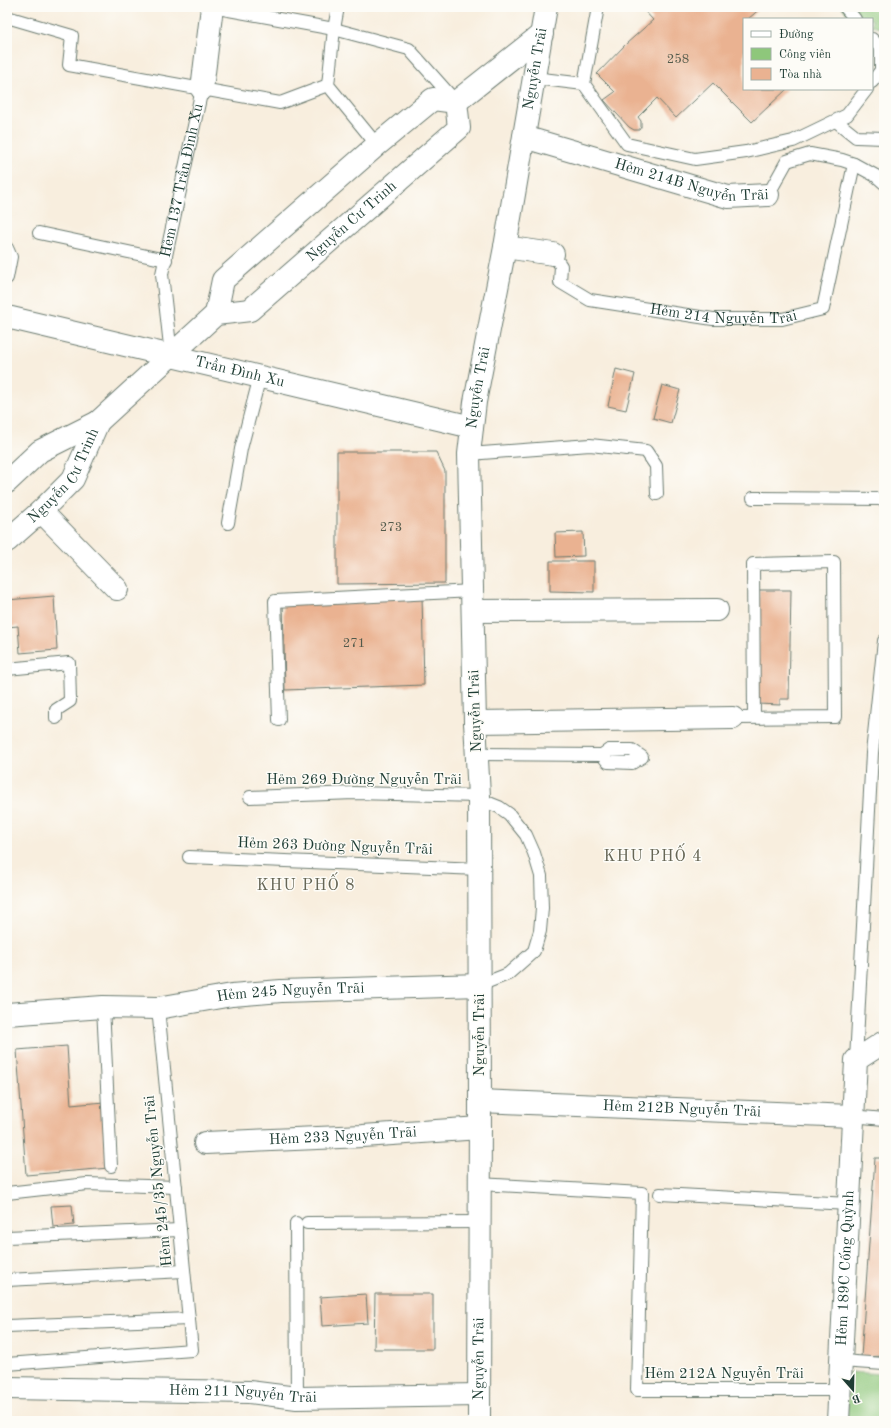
<svg xmlns="http://www.w3.org/2000/svg" width="891" height="1428" font-family="'Old Standard TT',serif">
  <style>
    .green { fill: #8ec77b; stroke: #568258 }
    .building { fill: #eab291 }
    .lines { fill: none; stroke-linecap: round; stroke-linejoin: round }
    .lane-casing { stroke: #6b7b70; stroke-width: 14 }
    .street-casing { stroke: #6b7b70; stroke-width: 24 }
    .secondary-casing { stroke: #6b7b70; stroke-width: 24 }
    .lane { stroke: #fff; stroke-width: 12 }
    .street { stroke: #fff; stroke-width: 22 }
    .secondary { stroke: #fff; stroke-width: 22 }
    .labels { text-anchor: middle; dominant-baseline: central; stroke-width: 3; stroke-linejoin: round; paint-order: stroke }
    .number-label { font-size: 13px; fill: #525a4b }
    .street-label { font-size: 15px; fill: #1f3d34; stroke: #fdfcf7 }
    .neighbourhood-label { font-size: 16px; letter-spacing: 1px; fill: #665; stroke: #fdfcf7 }
  </style>
  <rect width="100%" height="100%" fill="#fdfcf7"/>
  <filter id="ink" filterUnits="userSpaceOnUse"><feTurbulence type="fractalNoise" baseFrequency=".025" numOctaves="2"/><feDisplacementMap in="SourceGraphic" scale="8" xChannelSelector="R" yChannelSelector="G"/><feConvolveMatrix kernelMatrix="1 2 1 2 8 2 1 2 1" color-interpolation-filters="sRGB"/></filter>
  <filter id="wash" filterUnits="userSpaceOnUse"><feTurbulence type="fractalNoise" baseFrequency=".012" numOctaves="4" result="noise"/><feDisplacementMap in="SourceGraphic" scale="16" xChannelSelector="R" yChannelSelector="G"/><feGaussianBlur stdDeviation="0.9" result="paint"/><feColorMatrix in="noise" values="0 0 0 0 0 0 0 0 0 0 0 0 0 0 0 0 0 1.4 0 .05"/><feComposite in="paint" operator="in"/></filter>
  <g filter="url(#wash)">
    <rect width="100%" height="100%" fill="#f8eede"/>
    <!-- green -->
    <path class="green" d="M842,7h42v22l-12,-3v-7h-21z
      M849,1372l35,2v47h-37z"/>
    <g id="blocks">
      <!-- building -->
      <path class="building" d="M641,7h121l-14,12h-4v70h43l-35,33 -39,-39 -37,35 -19,-20 -19,19 3,4v6l-2,3h-5l-5,-3 -25,-27 11,-8 -18,-18 29,-30 27,-24z
        M616,369l19,5 -9,36 -18,-4z
        M662,385l18,5 -9,33 -18,-5z
        M337,452h99l9,19v112l-108,1z
        M583,532l1,24 -28,1 -1,-24z
        M550,561h44v31l-44,-1z
        M759,590h32l-2,109h-9v6l-22,-1z
        M54,596l3,54 -37,3 -2,-27 -11,1v-27z
        M422,596l2,89 -139,5 -2,-90z
        M67,1046l4,59 33,-3 5,66 -83,7 -9,-125z
        M875,1158h9v198l-23,1z
        M72,1205l2,20 -21,2 -2,-21z
        M366,1294l2,29 -46,3 -2,-29z
        M375,1294h58v55h-59z"/>
    </g>
  </g>
  <g filter="url(#ink)">
    <use href="#blocks" fill-opacity="0" stroke="#6b7b70" stroke-width="1"/>
    <g class="lines">
      <!-- lane casing -->
      <g class="lane-casing">
        <g id="lane">
          <path d="M212,7l122,22 75,20 47,53"/>
          <path d="M338,7l-4,22 -6,56 49,60"/>
          <path d="M598,7l-14,77 43,60 68,15 51,-7 47,-11 54,-26 20,-26"/>
          <path d="M845,7l10,12"/>
          <path d="M7,17l65,19 -3,29 211,38 48,-18"/>
          <path d="M872,39l12,13"/>
          <path d="M534,78l50,6"/>
          <path d="M872,82l9,-12v-20"/>
          <path d="M836,121l20,16 28,1"/>
          <path d="M768,195l19,-34 23,-7 32,6 12,4 22,12 8,7"/>
          <path d="M39,233l127,27"/>
          <path d="M7,248l4,9 -4,21"/>
          <path id="s1" d="M553,254l8,12 -1,16 30,18 123,19h69l41,-10 31,-145"/>
          <path id="s2" d="M171,355l-9,-81 40,-185"/>
          <path d="M469,454l121,-9 56,6 10,15 1,28"/>
          <path d="M753,498l131,1"/>
          <path d="M228,523l13,-74 19,-73"/>
          <path d="M7,669l62,-6 1,38 -14,9v8"/>
          <path d="M733,718l102,-1 -1,-155 -81,2 1,154"/>
          <path d="M279,720l-4,-119 198,-10"/>
          <path d="M477,754l125,1 7,-5h23l10,7 -10,6 -24,-1 -6,-7"/>
          <path d="M250,797l104,-4 125,3"/>
          <path d="M479,799l20,8 10,7 17,21 8,18 7,23 1,32 -2,23 -6,20 -26,23 -28,11"/>
          <path d="M189,857l290,12"/>
          <path d="M103,1007l8,159"/>
          <path d="M856,1060l16,-307 12,-112"/>
          <path d="M852,1116l32,3"/>
          <path d="M479,1184l163,9 -5,197h203"/>
          <path d="M7,1193l80,-9 89,3"/>
          <path d="M660,1194l189,10"/>
          <path d="M296,1223l1,175"/>
          <path d="M307,1223l172,-1"/>
          <path d="M7,1237l173,-7"/>
          <path d="M7,1280l177,-9"/>
          <path d="M7,1326l182,-7"/>
          <path d="M841,1361l43,3"/>
          <path d="M7,1364l185,-14 -34,-342"/>
        </g>
      </g>
      <!-- street casing -->
      <g class="street-casing">
        <g id="street">
          <path d="M202,89l10,-82"/>
          <path id="s3" d="M524,137l204,60 40,-2"/>
          <path d="M505,247l48,7"/>
          <path d="M41,511l76,78"/>
          <path d="M474,611l243,-1"/>
          <path d="M475,722l258,-4"/>
          <path id="s4" d="M7,1014l96,-7 55,1 74,-13 49,-4 199,-6"/>
          <path id="s5" d="M480,1101l372,15"/>
          <path id="s6" d="M205,1143l158,-7 117,-8"/>
          <path id="s7" d="M7,1388l242,4 48,6 181,-3"/>
          <path id="s8" d="M838,1421l18,-361 28,-18"/>
        </g>
      </g>
      <!-- secondary casing -->
      <g class="secondary-casing">
        <g id="secondary">
          <path d="M216,314l7,-34 154,-135 56,-46 23,3 86,-68"/>
          <path id="s9" d="M7,317l465,110"/>
          <path id="s10" d="M7,482l33,-31 58,-29 118,-108 34,-4 209,-182 -3,-26"/>
          <path id="s11" d="M7,541l34,-30 32,-32 25,-57"/>
          <path id="s12" d="M479,1421l1,-320 -1,-305 -4,-74 -6,-268 6,-52 30,-155 41,-240"/>
        </g>
      </g>
      <!-- lane -->
      <use href="#lane" class="lane"/>
      <!-- street -->
      <use href="#street" class="street"/>
      <!-- secondary -->
      <use href="#secondary" class="secondary"/>
    </g>
  </g>
  <g class="labels">
    <!-- number labels -->
    <g class="number-label">
      <text x="678" y="59">258</text>
      <text x="391" y="527">273</text>
      <text x="354" y="643">271</text>
    </g>
    <!-- street labels -->
    <g class="street-label">
      <text stroke="none"><textPath href="#s12" startOffset="1358">Nguyễn Trãi</textPath></text>
      <text stroke="none"><textPath href="#s3" startOffset="174">Hẻm 214B Nguyễn Trãi</textPath></text>
      <text stroke="none"><textPath href="#s2" startOffset="177">Hẻm 137 Trần Ðình Xu</textPath></text>
      <text stroke="none"><textPath href="#s10" startOffset="439">Nguyễn Cư Trinh</textPath></text>
      <text stroke="none"><textPath href="#s1" startOffset="200">Hẻm 214 Nguyễn Trãi</textPath></text>
      <text stroke="none"><textPath href="#s9" startOffset="239">Trần Ðình Xu</textPath></text>
      <text stroke="none"><textPath href="#s12" startOffset="1034">Nguyễn Trãi</textPath></text>
      <text stroke="none"><textPath href="#s11" startOffset="88">Nguyễn Cư Trinh</textPath></text>
      <text transform="translate(476 711) rotate(-92)">Nguyễn Trãi</text>
      <text x="364" y="780">Hẻm 269 Đường Nguyễn Trãi</text>
      <text transform="translate(335 847) rotate(2)">Hẻm 263 Đường Nguyễn Trãi</text>
      <text stroke="none"><textPath href="#s4" startOffset="285">Hẻm 245 Nguyễn Trãi</textPath></text>
      <text transform="translate(480 1035) rotate(-90)">Nguyễn Trãi</text>
      <text stroke="none"><textPath href="#s5" startOffset="202">Hẻm 212B Nguyễn Trãi</textPath></text>
      <text stroke="none"><textPath href="#s6" startOffset="138">Hẻm 233 Nguyễn Trãi</textPath></text>
      <text transform="translate(159 1181) rotate(-96)">Hẻm 245/35 Nguyễn Trãi</text>
      <text stroke="none"><textPath href="#s8" startOffset="153">Hẻm 189C Cống Quỳnh</textPath></text>
      <text stroke="none"><textPath href="#s12" startOffset="62">Nguyễn Trãi</textPath></text>
      <text x="724" y="1374">Hẻm 212A Nguyễn Trãi</text>
      <text stroke="none"><textPath href="#s7" startOffset="236">Hẻm 211 Nguyễn Trãi</textPath></text>
    </g>
    <!-- neighbourhood labels -->
    <g class="neighbourhood-label">
      <text x="653" y="857">KHU PHỐ 4</text>
      <text x="306" y="886">KHU PHỐ 8</text>
    </g>
  </g>
  <!-- margin -->
  <rect width="891" height="1428" fill="none" stroke="#fdfcf7" stroke-width="24"/>
  <!-- legend -->
  <rect x="743" y="18" width="130" height="72" fill="#fdfcf7" stroke="#a4b0a9"/>
  <rect x="751" y="31" width="20" height="6" fill="#ffffff" stroke="#a4b0a9"/>
  <text x="779" y="38" font-size="12" fill="#1f3d34">Đường</text>
  <rect x="751" y="48" width="20" height="12" fill="#8ec77b" stroke="#a4b0a9"/>
  <text x="779" y="58" font-size="12" fill="#1f3d34">Công viên</text>
  <rect x="751" y="68" width="20" height="12" fill="#eab291" stroke="#a4b0a9"/>
  <text x="779" y="78" font-size="12" fill="#1f3d34">Tòa nhà</text>
  <!-- north arrow -->
  <g transform="translate(853 1390) rotate(160)" stroke="#fdfcf7" stroke-width="3" paint-order="stroke">
  <path d="M0-3L7 15L0 10L-7 15Z" fill="#1f3d34"/>
  <text y="-6" font-size="11" font-weight="bold" text-anchor="middle" fill="#1f3d34">B</text>
  </g>
</svg>
